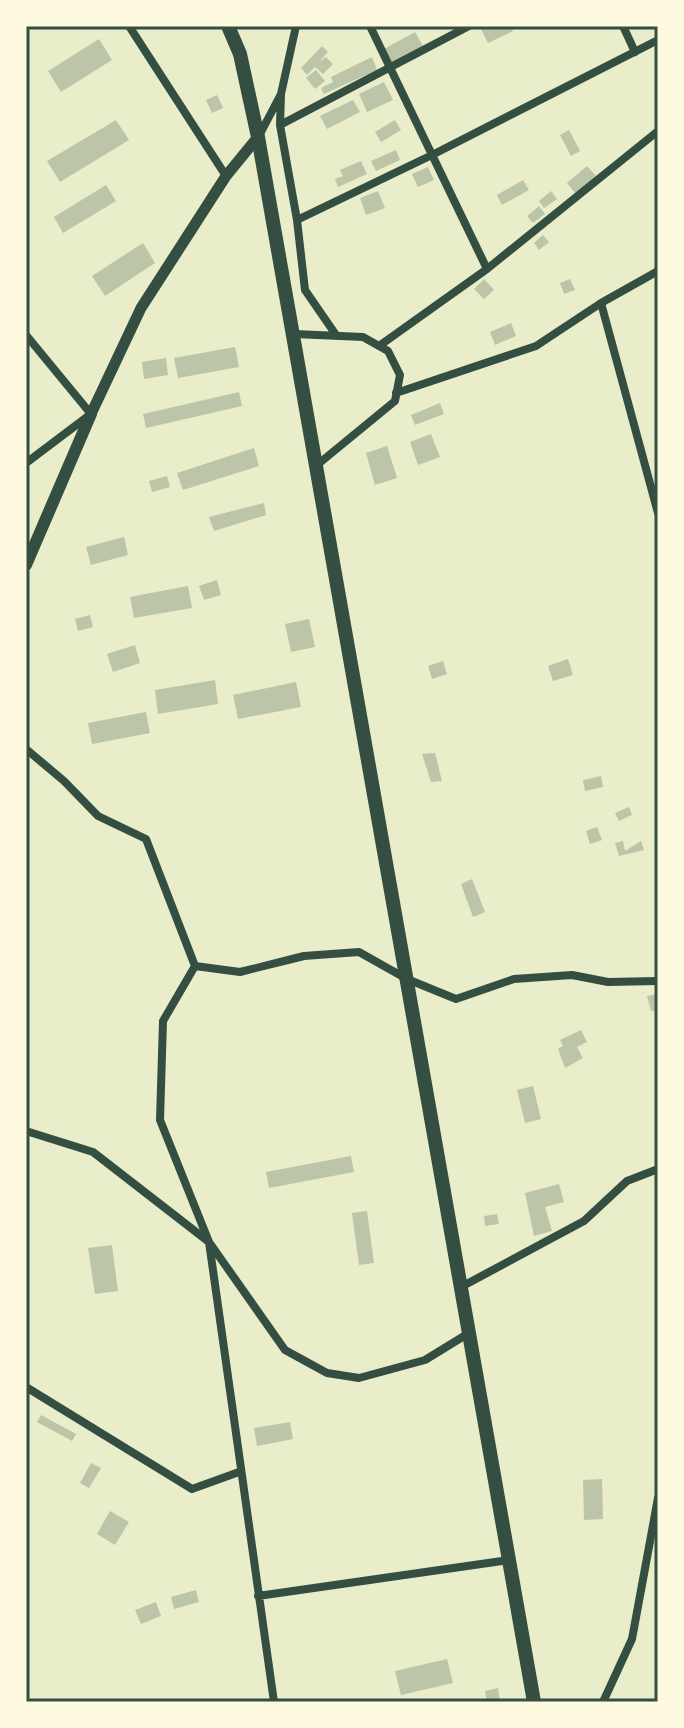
<svg xmlns="http://www.w3.org/2000/svg" width="684" height="1728" font-family="Montserrat,sans-serif">
  <style>
    .building { fill: #bcc5a7 }
    .lines { fill: none; stroke-linecap: round; stroke-linejoin: round }
    .minor { stroke: #344e41; stroke-width: 8 }
    .tertiary { stroke: #344e41; stroke-width: 11 }
    .secondary { stroke: #344e41; stroke-width: 12 }
    .trunk { stroke: #344e41; stroke-width: 14 }
    .neatline { fill: none; stroke: #344e41; stroke-width: 3 }
  </style>
  <rect width="100%" height="100%" fill="#e9edc9"/>
  <!-- building -->
  <path class="building" d="M487,26h24l2,5 -25,12 -7,-14z
    M415,32l9,16 -32,17 -8,-16z
    M99,39l13,21 -51,32 -13,-21z
    M322,46l6,6 -9,10 7,-5 7,7 -10,10 -8,-7 -8,8 -6,-7z
    M372,57l5,13 -53,24 -3,-6 12,-6 -2,-5z
    M316,70l9,11 -10,8 -9,-11z
    M384,82l9,18 -26,12 -8,-18z
    M217,95l6,13 -11,5 -6,-13z
    M353,100l7,12 -33,17 -7,-13z
    M116,120l13,20 -69,42 -13,-21z
    M395,120l6,10 -20,12 -6,-10z
    M569,130l11,21 -9,5 -11,-21z
    M396,150l4,10 -24,11 -5,-10z
    M361,161l6,13 -29,13 -3,-8 8,-3 -3,-6z
    M587,166l9,10 -20,18 -9,-11z
    M428,167l6,13 -16,7 -6,-13z
    M523,180l6,10 -27,15 -5,-10z
    M106,185l10,16 -53,32 -9,-16z
    M378,191l7,17 -19,7 -6,-17z
    M551,191l6,8 -13,9 -5,-7z
    M539,206l6,8 -12,9 -6,-7z
    M543,235l6,7 -10,8 -5,-7z
    M143,243l12,20 -50,33 -13,-20z
    M484,279l10,11 -10,9 -10,-10z
    M570,279l5,11 -11,4 -4,-11z
    M511,323l5,13 -21,9 -5,-13z
    M235,347l4,20 -61,11 -4,-20z
    M166,358l2,17 -24,4 -2,-17z
    M239,392l3,14 -96,22 -3,-14z
    M440,403l4,11 -29,11 -4,-10z
    M431,434l9,23 -22,8 -8,-23z
    M387,446l10,32 -22,7 -9,-32z
    M254,448l5,18 -76,24 -6,-17z
    M167,476l3,11 -18,5 -3,-11z
    M264,503l2,12 -52,16 -5,-14z
    M124,537l4,18 -37,10 -5,-18z
    M217,580l4,15 -17,5 -5,-14z
    M188,586l4,22 -58,10 -4,-21z
    M90,615l3,12 -15,4 -3,-12z
    M309,619l6,28 -24,5 -6,-28z
    M135,645l5,18 -27,9 -6,-18z
    M568,659l5,16 -20,6 -5,-15z
    M443,661l4,13 -15,5 -4,-13z
    M215,680l3,24 -60,10 -3,-24z
    M296,682l5,25 -63,12 -5,-24z
    M146,712l4,21 -58,11 -4,-21z
    M435,753l7,28 -11,1 -9,-28z
    M601,776l2,11 -18,4 -2,-11z
    M629,807l3,8 -13,6 -4,-8z
    M597,827l5,13 -12,4 -4,-13z
    M623,841l2,10 16,-10 3,9 -25,6 -4,-13z
    M472,879l13,33 -12,5 -12,-33z
    M658,994v16l-7,1 -4,-15z
    M581,1030l6,12 -10,5 6,11 -18,10 -7,-19 5,-3 -3,-6z
    M533,1086l8,33 -16,4 -8,-33z
    M351,1156l3,16 -85,16 -3,-16z
    M559,1184l5,18 -19,5 7,24 -18,5 -9,-43z
    M367,1211l7,52 -15,2 -7,-52z
    M497,1214l2,10 -14,2 -1,-10z
    M112,1245l6,46 -23,3 -7,-46z
    M41,1415l35,19 -4,7 -35,-19z
    M290,1422l3,17 -36,7 -3,-18z
    M91,1463l10,5 -12,20 -9,-5z
    M602,1479l1,40 -19,1 -1,-40z
    M110,1511l19,11 -14,23 -18,-11z
    M196,1590l3,12 -25,7 -3,-12z
    M156,1602l5,14 -20,8 -6,-14z
    M447,1659l6,24 -52,12 -6,-24z
    M498,1688l2,14h-13l-2,-11z"/>
  <g class="lines">
    <!-- minor -->
    <path class="minor" d="M129,26l97,150
      M370,26l117,243
      M623,26l12,26
      M281,94l-1,31 189,-99
      M280,125l17,95 135,-65 226,-115
      M260,134l21,-40 15,-68
      M297,220l8,70 31,45
      M601,303l57,210
      M294,334l69,3 25,14 12,24 -5,26 -78,64
      M26,335l65,79 -65,49
      M379,346l108,-77 171,-138
      M396,393l140,-47 65,-43 57,-32
      M26,749l38,32 34,35 48,23 49,127 45,6 64,-16 55,-4 48,27 49,20 58,-20 58,-4 36,7 50,-1
      M195,966l-32,55 -3,99 49,122 65,460
      M26,1131l67,21 116,90 76,108 42,23 32,5 66,-18 44,-27
      M461,1287l123,-66 43,-40 31,-12
      M26,1387l166,102 47,-17
      M258,1596l251,-36
      M603,1702l29,-63 26,-141"/>
    <!-- tertiary -->
    <path class="tertiary" d="M91,414l50,-106 85,-132 32,-39"/>
    <!-- secondary -->
    <path class="secondary" d="M26,565l65,-151"/>
    <!-- trunk -->
    <path class="trunk" d="M228,26l12,28 18,83 276,1565"/>
  </g>
  <!-- border -->
  <rect width="684" height="1728" fill="none" stroke="#fefae0" stroke-width="56"/>
  <rect x="28" y="28" width="628" height="1672" class="neatline"/>
</svg>
